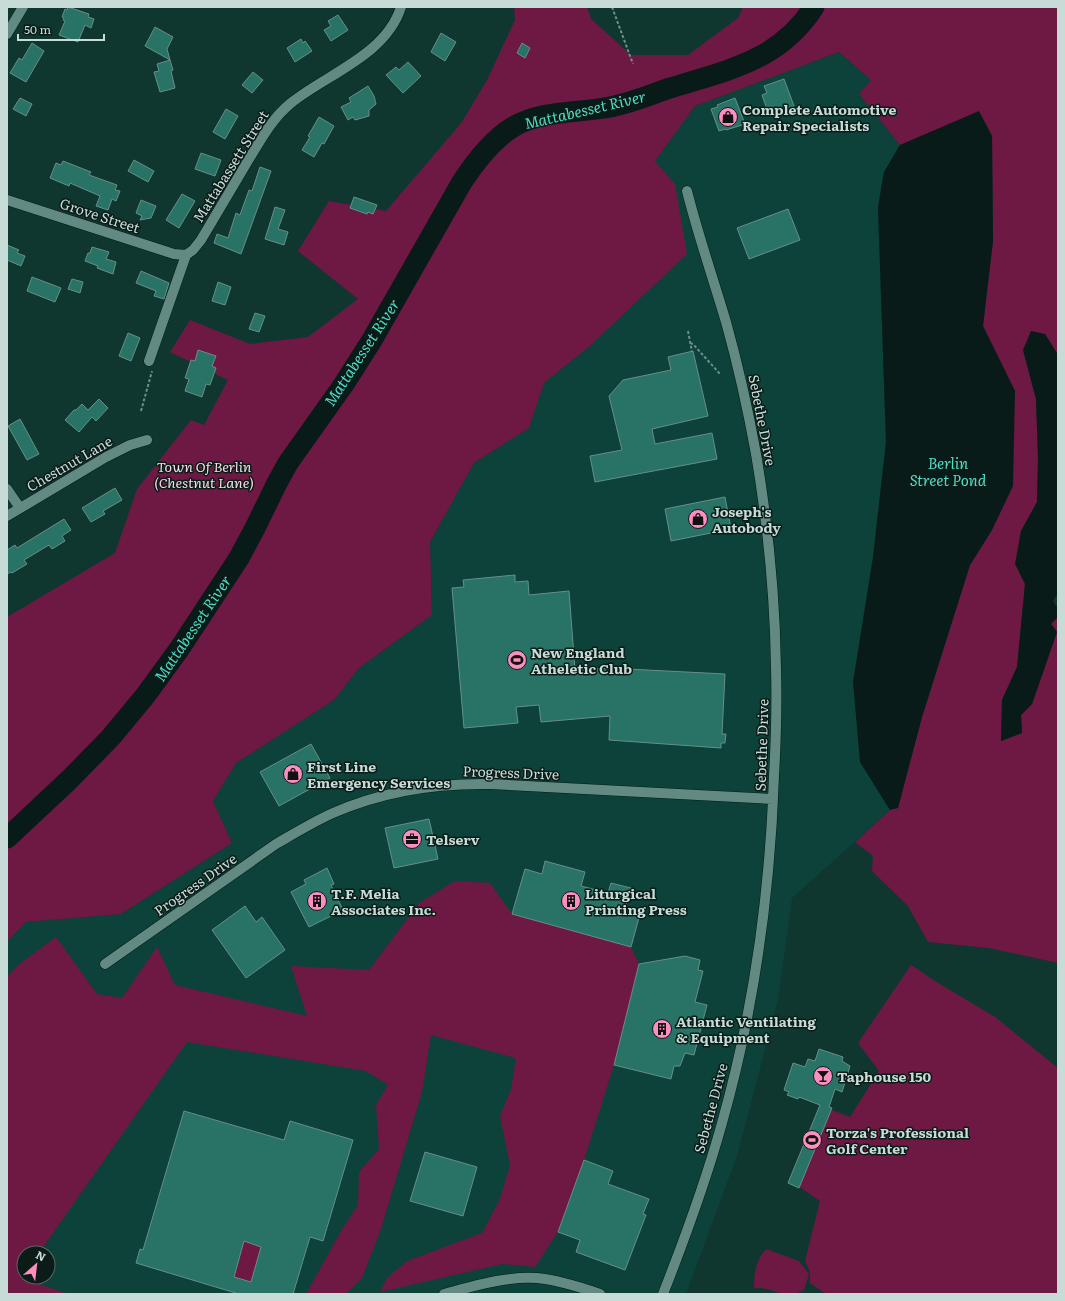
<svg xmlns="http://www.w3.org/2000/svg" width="1065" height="1301" font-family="Literata,serif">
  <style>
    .built { fill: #0c4239; fill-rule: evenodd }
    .green { fill: #6e1844 }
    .water { fill: #091b18 }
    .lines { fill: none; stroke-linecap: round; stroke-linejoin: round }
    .river { stroke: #091b18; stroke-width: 21 }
    .building { fill: #287266; stroke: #678f87; fill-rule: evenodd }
    .minor-casing { stroke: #001d18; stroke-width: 11 }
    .path { stroke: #708e88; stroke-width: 2; stroke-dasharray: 3 2; stroke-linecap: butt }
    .minor { stroke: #628a82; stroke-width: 10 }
    .labels { text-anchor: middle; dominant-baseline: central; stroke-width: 3; stroke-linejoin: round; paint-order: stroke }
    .poi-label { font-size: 14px; font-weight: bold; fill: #c8dcd7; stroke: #0b1b18; text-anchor: start }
    .street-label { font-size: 14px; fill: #c8dcd7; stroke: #0b1b18 }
    .park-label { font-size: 14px; font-style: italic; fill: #f6dce5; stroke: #0b1b18 }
    .water-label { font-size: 15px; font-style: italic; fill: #50dcc5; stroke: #0b1b18 }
  </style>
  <rect width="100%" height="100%" fill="#0f3730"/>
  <!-- built -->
  <path class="built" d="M839,52l32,28 -12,14 41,51 -16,27 -6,35 8,235 -13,115 -13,205 30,48 -98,88 -14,102 -41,156 -51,138h-649l-25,-27 -5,-65v-260l19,-20 95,-8 111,-71 -19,-42 23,-38 98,-63 25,-32 73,-53 -2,-73 44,-79 55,-35 15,-45 46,-37 85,-162 -20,-23 40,-55zM24,1253h24v24h-24z"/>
  <!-- green -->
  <path class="green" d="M514,7h73l4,12 40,36h57l50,-37 5,-11h315v348l-13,-21 -22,16 13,49 2,58 -1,45 -16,29 -5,33 9,20 -8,83 -15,33 -1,41 21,-8 -1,-18 11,-11 25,-72 -6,-9 7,-6v346l-69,-15 -61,-6 -20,-36 -36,-35 1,-15 -18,-14 35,-32 8,-3 24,-90 48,-152 22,-35 23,-139 -32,-65 10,-85 -1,-105 -13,-24 -79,33 -41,-51 12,-14 -32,-28 -144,54 -40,55 20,23 12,70 -97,92 -46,37 -15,45 -55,35 -44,79 2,73 -73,53 -25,32 -98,63 -23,38 19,42 -111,71 -95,8 -19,20v-325l108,-64 22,-64 54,-69 13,5 24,-45 -58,-28 20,-32 60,24 58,-7 50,-38 -60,-48 31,-50 57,10 76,-89 25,-42 28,-60z
    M455,881l35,2 22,31 119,33 8,17 -25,101 -30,95 -26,72 -23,35 -33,-3 -122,28 7,-14 20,-17 75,-28 18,-34 10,-34 -10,-49 11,-27 5,-31 -85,-23 -9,57 -41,137 -19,49 -16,16h-40l35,-63 17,-26 1,-33 20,-23 -3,-44 12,-20 -22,-14 -179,-29 -148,211h-15v24h12l6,8 26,9h-61v-317l11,-12 38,-28 41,57 25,4 35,-51 18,38 132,31 -16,-50 78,4 50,-67z
    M911,965l24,16 60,36 63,51v226h-232l-16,-11v-11l-5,-11 15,-60 -28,-19 30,-76 28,11 29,-46 -21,-28z
    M265,1233l-14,49 -17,-5 10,-36 12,4z
    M766,1249l33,12 10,13 -5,16c-3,1 -6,3 -9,4 -14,3 -27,-8 -41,-6 0,-15 2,-28 12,-39z"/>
  <!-- water -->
  <path class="water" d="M979,111l13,25 1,105 -10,85 32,65 -2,95 -21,44 -22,35 -48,152 -24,91 -8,2 -30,-48 -7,-80 20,-125 13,-115 -8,-235 6,-35 16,-27z
    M1031,331l14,3 13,21v238l-5,8 5,8v8l-7,7 6,8 -25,72 -11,11 1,18 -21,8 1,-41 15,-33 8,-83 -10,-20 6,-33 16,-29 1,-45 -2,-58 -13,-49z"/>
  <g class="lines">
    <!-- river -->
    <path class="river" d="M7,838l63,-59 41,-42 34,-41 35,-48 59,-90 16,-30 22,-45 11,-20 56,-79 28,-44 90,-158c13,-20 30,-42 51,-55 27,-16 60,-14 91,-19 22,-3 45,-13 66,-20 58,-18 109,-27 144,-81"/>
  </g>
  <!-- building -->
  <path class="building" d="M68,7l21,7 -1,3 6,2 -3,9 -6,-3 -7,17 -19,-7 6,-14 -2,-1 1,-2 -2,-1 3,-8 2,1z
    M338,15l10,15 -17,11 -7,-11 7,-4 -3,-5z
    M155,27l18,10 -6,12 3,11 -25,-14z
    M441,33l15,9 -11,19 -14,-9z
    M301,39l2,4 2,-2 7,10 -17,11 -8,-14z
    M32,43l12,8 -18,31 -16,-9 9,-15 3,2z
    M522,43l8,5 -5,10 -8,-5z
    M170,60l3,10 -2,1 4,17 -15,4 -6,-20 5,-1 -2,-7z
    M408,62l13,14 -18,17 -17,-18 10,-8 3,3z
    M253,72l10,8 -11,13 -10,-8z
    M784,79l10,27 -25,9 -7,-20 5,-2 -3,-7z
    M368,86l6,10 2,8 -7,6v6l-14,4 -2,-3 -5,3 -7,-13 10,-5 -2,-4z
    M20,98l12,6 -6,12 -13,-7z
    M735,98l10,26 -19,6 -1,-1 -6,2 -8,-22 7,-2 -1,-2z
    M226,109l12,7 -13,23 -12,-7z
    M319,117l15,9 -10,18 -2,-1 -8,14 -12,-7 8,-13 -2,-1z
    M201,153l20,7 -6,16 -20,-7z
    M134,160l20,11 -6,11 -20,-11z
    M63,161l28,11 -2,3 28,10 -2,5 5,1 -4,10 -4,-2 -4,11 -12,-4 4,-10 -30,-13 -1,3 -19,-8 6,-15 5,2z
    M260,167l11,4 -30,83 -27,-11 3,-9 11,4 8,-25 4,2 9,-25 3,1z
    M182,194l13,7 -16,27 -13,-8z
    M354,197l23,8 -4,9 -5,-2 -1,2 -17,-6z
    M141,200l15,6 -5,12 -11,2 2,-4 -6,-3z
    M275,207l10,3 -7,19 10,3 -4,13 -19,-6z
    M788,209l12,31 -51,19 -12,-31z
    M7,245l12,5 -2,3 8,3 -4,10 -14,-6z
    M92,247l17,5 -3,7 10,3 -3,12 -16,-6 1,-2 -13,-5 3,-8h2z
    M141,271l28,12 -5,16 -10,-3 2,-5 -20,-8z
    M32,277l29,11 -6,14 -28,-11z
    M72,279l11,3 -3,11 -12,-4z
    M218,282l13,5 -6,18 -13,-4z
    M255,313l10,3 -6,16 -10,-3z
    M128,333l12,5 -9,23 -12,-5z
    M198,350l18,6 -4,10 4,2 -6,17 -4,-1 -4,13 -17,-6 4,-12 -4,-1 6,-18 4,1z
    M693,351l15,65 -56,13 3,15 57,-11 5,26 -122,23 -5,-26 32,-6 -13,-54 14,-16 48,-10 -3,-13z
    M99,399l9,9 -12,13 -4,-4 -13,15 -14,-12 9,-10h2l6,-6 6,6z
    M20,419l19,35 -12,6 -19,-34z
    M115,488l7,12 -19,11 2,3 -14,8 -9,-14z
    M725,497l6,32 -60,12 -6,-32z
    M64,519l7,11 -9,6 3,5 -13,8 -3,-4 -25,15 3,4 -15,9 -1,-1 -4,2v-24l8,-5 2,3z
    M515,575v7l13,-1 1,14 40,-4 6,79 33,-2 117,6 -3,60h4l-1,9h-4v5l-112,-8 1,-24 -69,6 -2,-17 -23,2 2,16 -54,5 -12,-140 12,-1 -1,-7z
    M311,744l19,34 -51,28 -19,-34z
    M429,819l9,40 -44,9 -9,-40z
    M545,861l40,11 -4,14 27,7 3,-10 20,5 -6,21 15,5 -9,33 -119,-33 13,-45 17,5z
    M327,868l7,16 -3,1 12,25 -34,17 -18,-35 15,-8 -2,-4z
    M245,906l11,16 6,-5 23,33 -39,28 -34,-48z
    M685,956l15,4 -2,10 5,1 -8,31 12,3 -13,50 -9,-2 -5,13h-6l-3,13 -57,-14 25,-101z
    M819,1049l24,8 -1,4 8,5 -8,26 -7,-3 -6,18 3,1 -33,80 -11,-5 32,-78 -21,-8 -1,2 -11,-4 2,-3 -5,-2 9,-27 12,4 3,-8 7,2z
    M184,1111l100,29 6,-19 63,19 -30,101 -13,-4 -17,57h-54l-103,-31 4,-14 3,1zM244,1241l17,6 -10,35 -17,-5z
    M425,1152l52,15 -14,49 -53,-15z
    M584,1160l29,11 -5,13 41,15 -6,15 3,1 -21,55 -49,-18 4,-12 -22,-8z"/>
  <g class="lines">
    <!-- minor casing -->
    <g class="minor-casing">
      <path id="minor" d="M7,34l16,-27
        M7,200l167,54 12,1
        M149,361l37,-106 7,-5 8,-10c15,-25 30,-51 45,-76 13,-21 25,-45 45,-61 36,-29 95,-48 110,-96
        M7,489l13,19
        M7,516l99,-59 24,-12 17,-5
        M105,964l171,-120c19,-11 37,-22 57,-31 50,-22 104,-30 158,-29l282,15
        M444,1294c30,-8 62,-18 93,-16 22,2 43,9 63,16
        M663,1294c22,-56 43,-113 59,-171 32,-113 48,-230 52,-347 2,-36 3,-72 2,-108 -1,-71 -8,-143 -20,-214 -8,-44 -18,-89 -30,-132 -13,-44 -28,-87 -39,-131"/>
    </g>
    <!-- path -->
    <path class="path" d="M612,7l21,57
      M688,331l4,21
      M690,343l3,1 27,30
      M141,411l11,-40"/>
    <!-- minor -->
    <use href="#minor" class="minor"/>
  </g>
  <!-- icons -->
  <defs>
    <g id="shop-disc" transform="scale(1)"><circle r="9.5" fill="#fe8ebe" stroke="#0b1b18"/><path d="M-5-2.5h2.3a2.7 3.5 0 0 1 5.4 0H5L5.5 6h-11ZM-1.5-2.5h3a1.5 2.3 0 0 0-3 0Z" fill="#111"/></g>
    <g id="stadium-disc" transform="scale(1)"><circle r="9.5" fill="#fe8ebe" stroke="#0b1b18"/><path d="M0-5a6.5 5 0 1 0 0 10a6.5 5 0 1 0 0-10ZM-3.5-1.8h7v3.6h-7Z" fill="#111"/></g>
    <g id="office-disc" transform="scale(1)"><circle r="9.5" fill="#fe8ebe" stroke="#0b1b18"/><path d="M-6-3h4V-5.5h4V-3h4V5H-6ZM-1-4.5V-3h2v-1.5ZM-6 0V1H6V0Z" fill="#111"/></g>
    <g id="building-disc" transform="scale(1)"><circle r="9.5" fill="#fe8ebe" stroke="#0b1b18"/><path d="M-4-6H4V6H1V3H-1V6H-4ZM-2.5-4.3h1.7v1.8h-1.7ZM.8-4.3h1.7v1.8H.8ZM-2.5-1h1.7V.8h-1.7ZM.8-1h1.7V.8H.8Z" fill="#111"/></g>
    <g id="bar-disc" transform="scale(1)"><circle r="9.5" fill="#fe8ebe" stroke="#0b1b18"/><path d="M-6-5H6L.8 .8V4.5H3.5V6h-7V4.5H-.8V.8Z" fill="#111"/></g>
  </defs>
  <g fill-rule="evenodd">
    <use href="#shop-disc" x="728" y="117"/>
    <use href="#shop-disc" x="698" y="519"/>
    <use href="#stadium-disc" x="517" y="660"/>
    <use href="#shop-disc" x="293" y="774"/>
    <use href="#office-disc" x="412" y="839"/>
    <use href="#building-disc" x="317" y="901"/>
    <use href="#building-disc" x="571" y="901"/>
    <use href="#building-disc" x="662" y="1029"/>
    <use href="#bar-disc" x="823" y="1076"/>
    <use href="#stadium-disc" x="812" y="1140"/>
  </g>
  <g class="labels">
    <!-- poi labels -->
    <g class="poi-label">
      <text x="742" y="109">Complete Automotive<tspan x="742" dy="16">Repair Specialists</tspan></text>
      <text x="712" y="511">Joseph's<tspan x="712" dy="16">Autobody</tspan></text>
      <text x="531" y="652">New England<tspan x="531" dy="16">Atheletic Club</tspan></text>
      <text x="307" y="766">First Line<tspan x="307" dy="16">Emergency Services</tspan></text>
      <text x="426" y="839">Telserv</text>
      <text x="331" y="893">T.F. Melia<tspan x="331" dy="16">Associates Inc.</tspan></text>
      <text x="585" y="893">Liturgical<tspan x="585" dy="16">Printing Press</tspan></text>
      <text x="676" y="1021">Atlantic Ventilating<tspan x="676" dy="16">&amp; Equipment</tspan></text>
      <text x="837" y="1076">Taphouse 150</text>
      <text x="826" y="1132">Torza's Professional<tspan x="826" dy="16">Golf Center</tspan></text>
    </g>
    <!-- street labels -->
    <g class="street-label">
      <text transform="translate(230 166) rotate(-58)">Mattabassett Street</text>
      <text transform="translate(100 215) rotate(18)">Grove Street</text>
      <text transform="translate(763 420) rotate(79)">Sebethe Drive</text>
      <text transform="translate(69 463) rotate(-30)">Chestnut Lane</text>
      <text transform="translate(761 745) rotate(-88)">Sebethe Drive</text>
      <text transform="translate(511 772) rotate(2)">Progress Drive</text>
      <text transform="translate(195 884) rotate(-35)">Progress Drive</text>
      <text transform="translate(710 1108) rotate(-75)">Sebethe Drive</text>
    </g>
    <!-- park labels -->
    <g class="park-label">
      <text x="204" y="466">Town Of Berlin<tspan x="204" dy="16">(Chestnut Lane)</tspan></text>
    </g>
    <!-- water labels -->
    <g class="water-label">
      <text transform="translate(585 109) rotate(-13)">Mattabesset River</text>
      <text transform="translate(361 352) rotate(-57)">Mattabesset River</text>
      <text x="948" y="462">Berlin<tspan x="948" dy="17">Street Pond</tspan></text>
      <text transform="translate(192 628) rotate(-56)">Mattabesset River</text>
    </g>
  </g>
  <!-- border -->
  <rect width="1065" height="1301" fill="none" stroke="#c8dcd7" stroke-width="16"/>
  <!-- north arrow -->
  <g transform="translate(36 1265) rotate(28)"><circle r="19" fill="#0b1b18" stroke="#576864"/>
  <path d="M0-3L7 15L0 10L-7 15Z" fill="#fe8ebe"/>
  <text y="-6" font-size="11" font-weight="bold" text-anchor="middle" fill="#c8dcd7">N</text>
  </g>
  <!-- scale -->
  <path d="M18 34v6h86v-6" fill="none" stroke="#c8dcd7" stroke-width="2"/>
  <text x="24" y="34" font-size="12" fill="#c8dcd7" stroke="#0b1b18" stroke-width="3" paint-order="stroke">50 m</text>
</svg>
